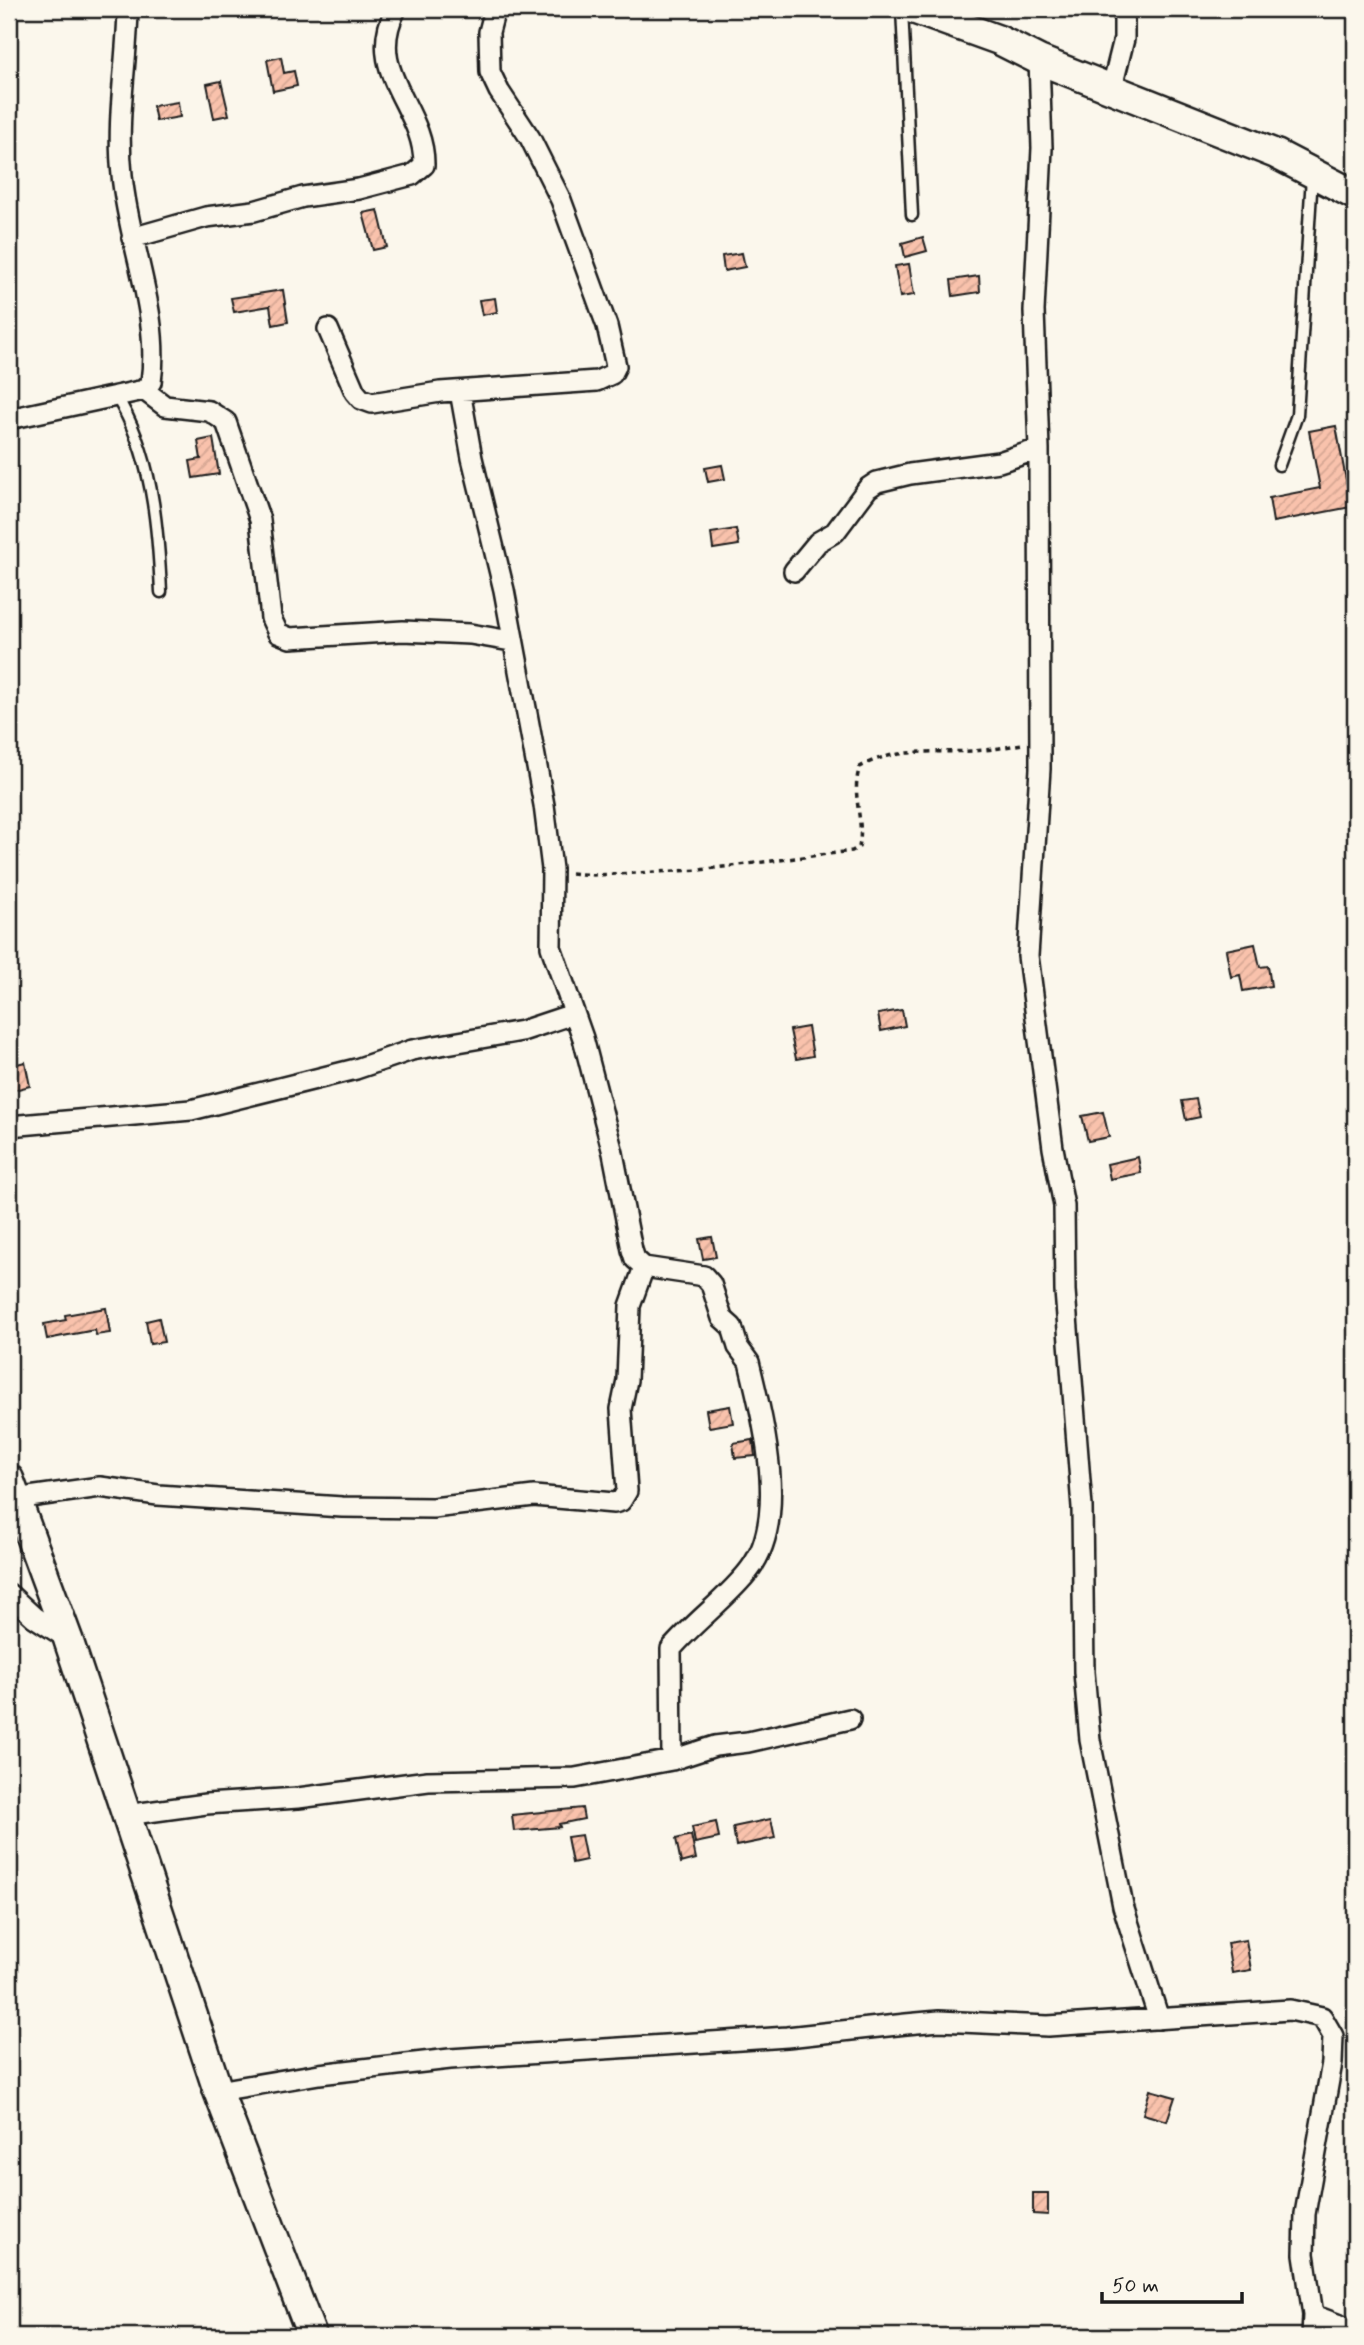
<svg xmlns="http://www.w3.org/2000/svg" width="1364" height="2345" font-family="Mynerve,sans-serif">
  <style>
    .building { fill: url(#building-hatch); stroke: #1c1c1c; stroke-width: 2 }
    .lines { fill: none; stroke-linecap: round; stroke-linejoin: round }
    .lane-casing { stroke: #1c1c1c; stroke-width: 15 }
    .street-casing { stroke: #1c1c1c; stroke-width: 24 }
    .secondary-casing { stroke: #1c1c1c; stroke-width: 33 }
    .path { stroke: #1c1c1c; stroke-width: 3.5; stroke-dasharray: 5 5; stroke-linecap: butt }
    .lane { stroke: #fbf7ec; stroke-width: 10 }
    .street { stroke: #fbf7ec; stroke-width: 19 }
    .secondary { stroke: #fbf7ec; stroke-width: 28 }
  </style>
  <defs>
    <pattern id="building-hatch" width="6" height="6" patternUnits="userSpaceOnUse" patternTransform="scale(1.75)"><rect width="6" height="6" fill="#f9c2ac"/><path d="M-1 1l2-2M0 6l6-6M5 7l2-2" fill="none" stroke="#d5a693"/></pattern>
  </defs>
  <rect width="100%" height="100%" fill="#fbf7ec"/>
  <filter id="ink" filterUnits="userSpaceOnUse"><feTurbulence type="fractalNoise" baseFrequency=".0143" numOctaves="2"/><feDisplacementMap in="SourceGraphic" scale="14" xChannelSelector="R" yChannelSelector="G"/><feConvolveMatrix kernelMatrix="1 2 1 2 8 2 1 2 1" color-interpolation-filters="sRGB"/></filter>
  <g filter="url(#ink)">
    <!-- building -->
    <path class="building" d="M281,57l3,16 10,-2 3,15 -24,5 -6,-31z
      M221,81l8,34 -15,3 -7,-34z
      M178,102l2,15 -24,4 -3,-15z
      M378,210l9,37 -14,3 -10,-37z
      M923,237l4,14 -22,6 -3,-14z
      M742,253l3,14 -21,4 -2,-15z
      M909,264l5,31 -14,2 -5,-31z
      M979,276l1,16 -27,4 -2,-16z
      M283,290l5,32 -15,3 -3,-19 -36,6 -3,-14z
      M495,298l2,14 -15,3 -3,-15z
      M1336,426l15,81 -78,15 -4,-24 51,-10 -11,-57z
      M213,438l6,36 -26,4 -3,-17 11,-2 -3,-18z
      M722,465l3,14 -17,3 -3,-14z
      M736,529l3,16 -26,4 -2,-16z
      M1255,944l5,23 8,-1 3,20 -28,5 -3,-16 -9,2 -5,-27z
      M902,1010l3,16 -24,5 -3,-17z
      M808,1027l5,29 -17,3 -6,-29z
      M25,1062l5,24 -16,4 -5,-24z
      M1196,1099l4,18 -14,3 -4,-19z
      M1103,1112l6,25 -21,4 -6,-25z
      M1138,1157l3,16 -31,6 -3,-15z
      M712,1237l4,20 -13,2 -4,-20z
      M106,1308l4,25 -14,2 -1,-5 -48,9 -3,-15 22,-4 -1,-5z
      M159,1318l5,24 -14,2 -4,-23z
      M730,1406l3,17 -24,4 -3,-17z
      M753,1440l2,16 -20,2 -2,-15z
      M582,1808l2,11 -25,5 1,3 -46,4 -2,-16z
      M771,1819l4,19 -39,8 -3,-19z
      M716,1822l3,16 -24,5 -3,-16z
      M581,1835l5,25 -14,3 -5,-26z
      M691,1835l5,24 -15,4 -5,-24z
      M1246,1940l5,30 -19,3 -5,-30z
      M1150,2090l25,7 -8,24 -24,-7z
      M1033,2193h15v22l-15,-1z"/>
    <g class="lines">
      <!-- lane casing -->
      <g class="lane-casing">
        <path id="lane" d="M902,9l10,206
          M116,396c36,57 42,129 45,196
          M1279,465l18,-50 15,-239"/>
      </g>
      <!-- street casing -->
      <g class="street-casing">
        <path id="street" d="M1039,60l3,88 -8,163 5,138 1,320 -12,187 25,192 11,58 1,85 17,216 2,165 6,68 33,166 36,113
          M1112,87l12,-48v-30
          M132,238l74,-21 48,-6 49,-14 56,-8 53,-14 12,-10c1,-58 -61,-93 -28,-156
          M328,329l27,63 6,7 11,4 68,-11 157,-11 15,-7 4,-8 -9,-40 -46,-126 -31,-62 -31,-47 -9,-19 -1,-40 6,-23
          M144,390l21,16 44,5 17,11 34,98 11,98 7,15 12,5 113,-7 67,3 41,7
          M460,391l12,67 32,132 40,215 8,64 -1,78 32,91 30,115 19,97 3,9 9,8 60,9 7,8 11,34 10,9 6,20 11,15c14,59 40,156 1,207 -19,26 -56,53 -79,80l1,111
          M9,419l135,-29 7,-8c10,-69 -23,-139 -29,-207 -6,-56 5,-111 6,-166
          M794,571l24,-29 17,-10 33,-44 9,-6 33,-8 89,-12 40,-13
          M9,1126l182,-16 165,-41 56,-19 110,-19 51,-17
          M15,1499l85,-12 58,8 184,12 91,1 101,-12 80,7 7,-2 6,-10 -6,-82 6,-29 3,-74 14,-39
          M9,1594l25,23 34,22
          M126,1815l80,-11 92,-6 130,-17 147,-3 97,-18 43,-14 33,-4 102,-23
          M218,2091l101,-17 131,-15 337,-22 119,-13 33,-3 109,5 242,-16 32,7 11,19 -1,27 -27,151 -1,40 9,61 -1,21
          M1313,2315l42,16"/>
      </g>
      <!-- secondary casing -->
      <g class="secondary-casing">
        <path id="secondary" d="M913,9l86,31 40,20 237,94 79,41
          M9,1479l59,160 150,452 94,245"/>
      </g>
      <!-- path -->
      <path class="path" d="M571,873l22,2 106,-5 153,-19 7,-4c6,-27 -9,-53 1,-80 38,-22 82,-12 124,-17 13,-1 26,-4 38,-6"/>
      <!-- lane -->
      <use href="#lane" class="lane"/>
      <!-- street -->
      <use href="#street" class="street"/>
      <!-- secondary -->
      <use href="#secondary" class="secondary"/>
    </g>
  </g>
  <!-- margin -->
  <rect width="1364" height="2345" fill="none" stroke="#fbf7ec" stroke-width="35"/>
  <rect x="18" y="18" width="1329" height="2310" fill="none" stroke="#1c1c1c" stroke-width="2.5" filter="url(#ink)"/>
  <!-- scale -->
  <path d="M1102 2292v10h140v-10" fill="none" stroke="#1c1c1c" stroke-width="3.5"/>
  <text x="1112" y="2292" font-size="21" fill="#1c1c1c" stroke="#fbf7ec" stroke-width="5" paint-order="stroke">50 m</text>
</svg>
